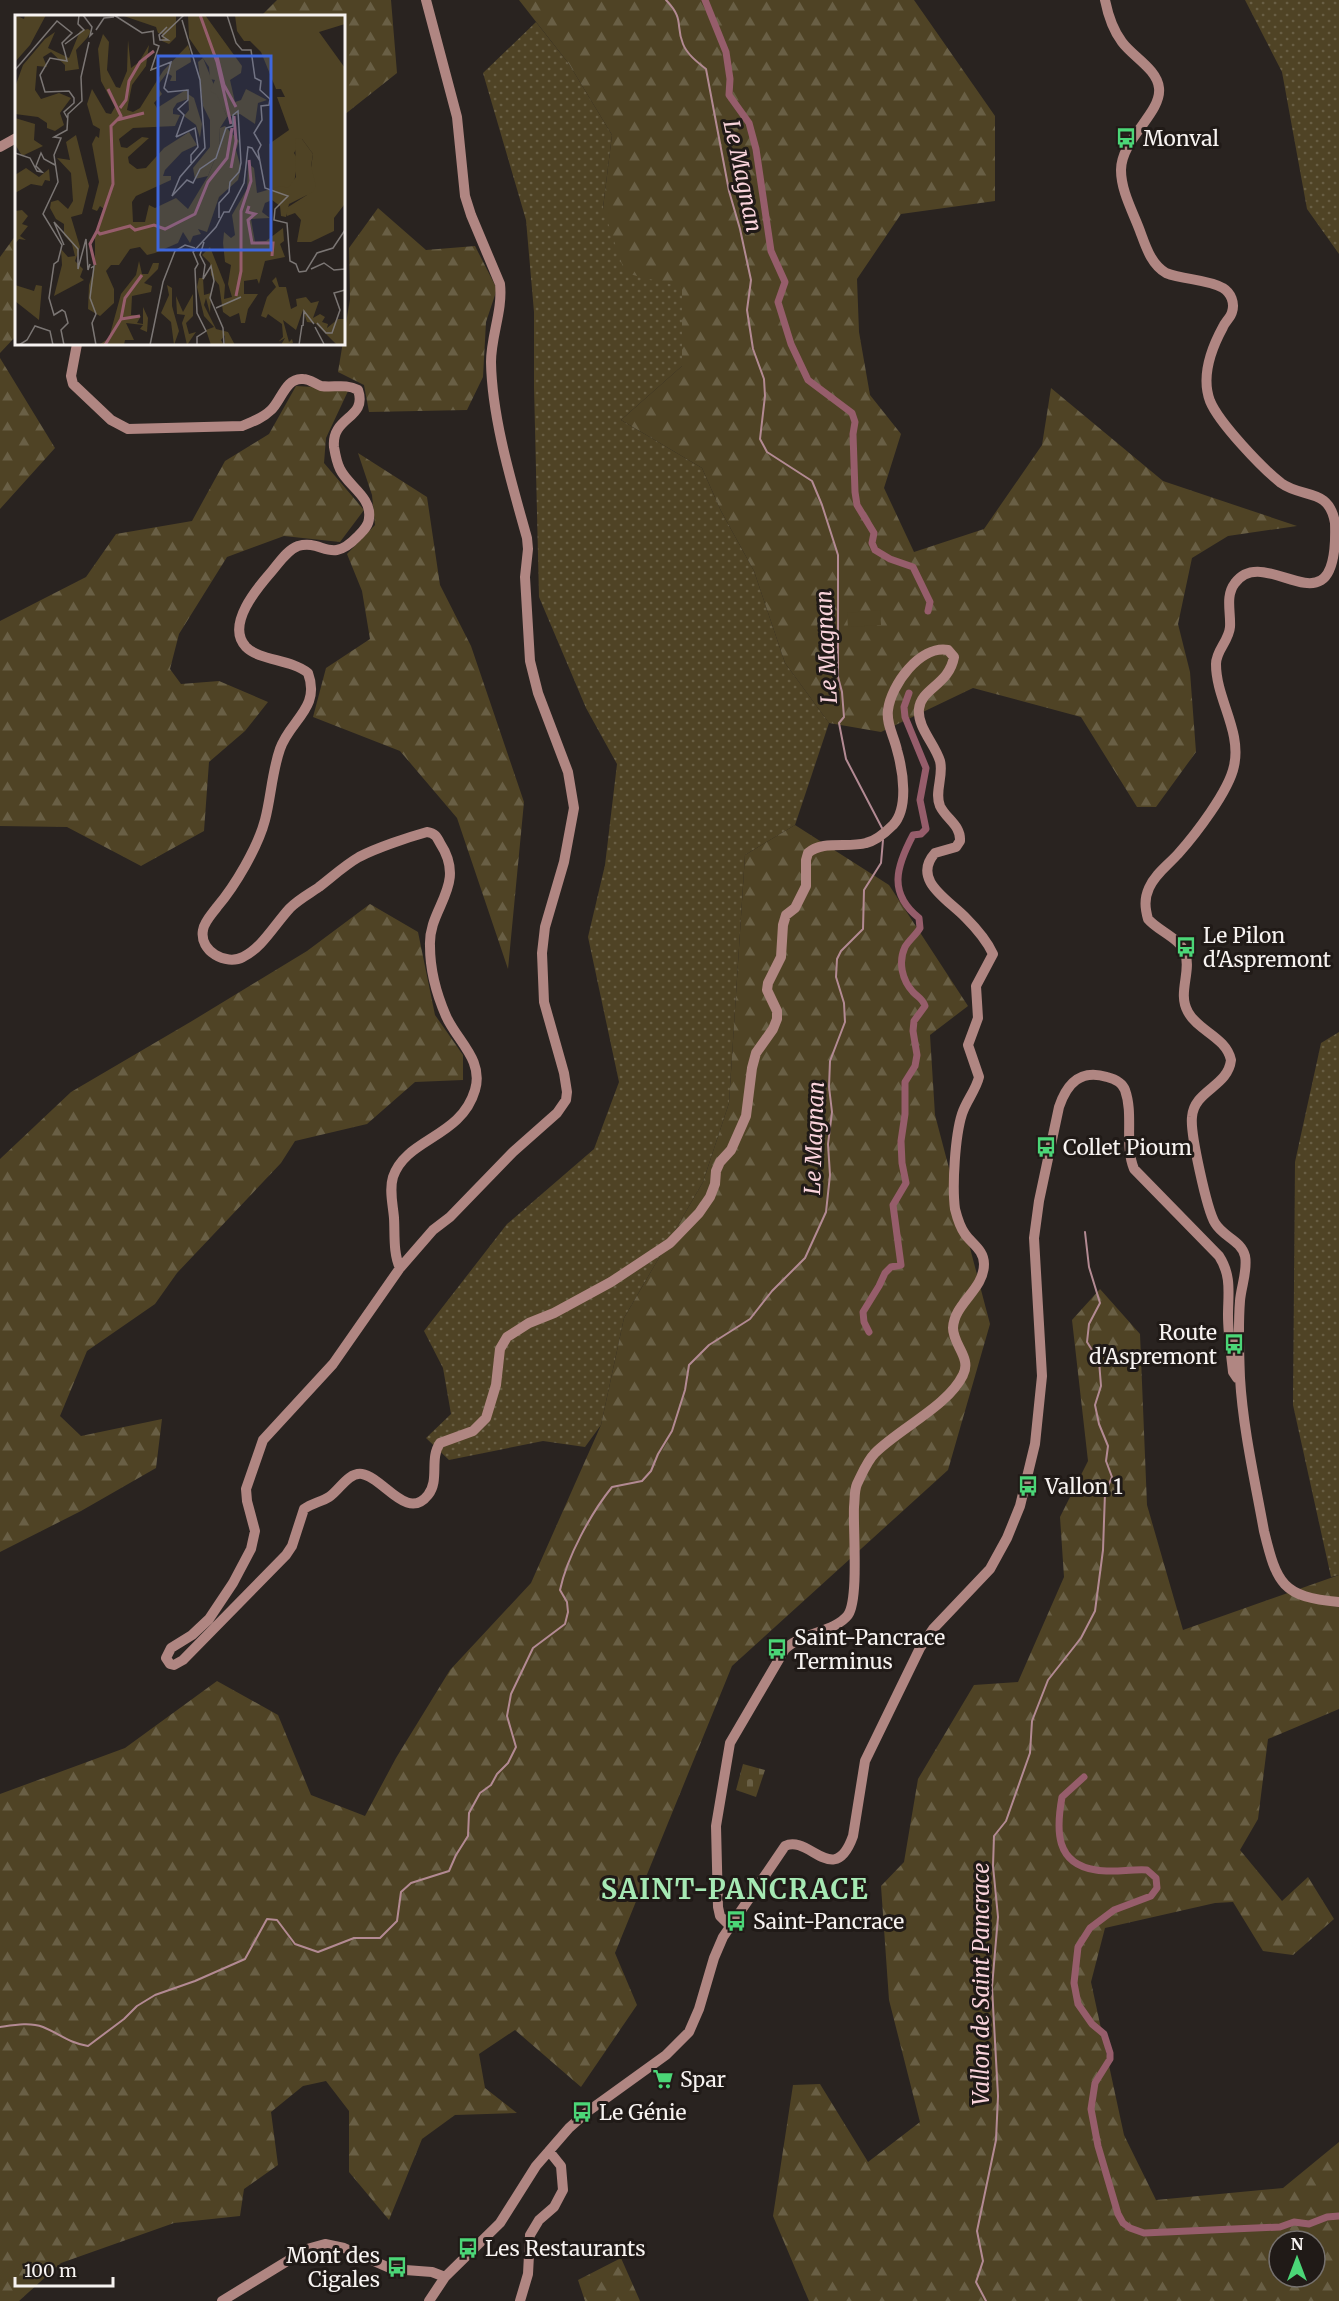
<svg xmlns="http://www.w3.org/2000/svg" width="1339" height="2301" font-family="Merriweather,serif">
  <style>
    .grass { fill: url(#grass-dots) }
    .forest { fill: url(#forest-firs); fill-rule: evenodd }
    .cemetery { fill: url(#cemetery-stones) }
    .garden { fill: #4f4325 }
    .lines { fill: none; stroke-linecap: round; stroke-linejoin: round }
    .stream { stroke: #b38a93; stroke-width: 2 }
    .canal { stroke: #965d6b; stroke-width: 7 }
    .secondary { stroke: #b08682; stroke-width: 10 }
    .labels { text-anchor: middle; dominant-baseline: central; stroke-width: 6; stroke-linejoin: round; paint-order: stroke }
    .poi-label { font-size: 21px; fill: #f7f3f1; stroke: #201a17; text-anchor: start }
    .water-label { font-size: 22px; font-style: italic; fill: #f9d3db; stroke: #201a17 }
    .district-label { font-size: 27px; font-weight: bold; letter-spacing: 1.5px; fill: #a6e9b4; stroke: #201a17 }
    .inset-river { fill: none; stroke: #965d6b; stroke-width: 3 }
    .inset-road { fill: none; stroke: #7b7674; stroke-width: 1.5 }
    .view { fill: #3e67dc; fill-opacity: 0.15; stroke: #3e67dc; stroke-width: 3 }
    .inset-edge { fill: none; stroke: #f7f3f1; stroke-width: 3 }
  </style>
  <defs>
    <pattern id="grass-dots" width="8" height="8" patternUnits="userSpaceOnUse" patternTransform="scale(1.5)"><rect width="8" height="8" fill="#4f4325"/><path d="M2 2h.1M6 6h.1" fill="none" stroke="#695f45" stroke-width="1.8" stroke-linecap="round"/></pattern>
    <pattern id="forest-firs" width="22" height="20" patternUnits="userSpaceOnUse" patternTransform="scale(1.5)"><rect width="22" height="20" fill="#4f4325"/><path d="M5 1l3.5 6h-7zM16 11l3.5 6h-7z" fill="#695f45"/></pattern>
    <pattern id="cemetery-stones" width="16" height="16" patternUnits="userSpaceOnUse" patternTransform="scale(1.5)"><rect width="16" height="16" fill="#4f4325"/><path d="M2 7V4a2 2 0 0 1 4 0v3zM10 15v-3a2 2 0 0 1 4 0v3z" fill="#695f45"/></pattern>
  </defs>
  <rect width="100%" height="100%" fill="#292320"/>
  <!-- grass -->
  <path class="grass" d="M1245,0h94v254l-32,-45 -25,-137z
    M536,22l33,42 43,71 -9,73 79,79v79l-61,54 81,48 19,43 33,60 31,92 44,60 -34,102 -50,30 -16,248 -26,79 -79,136 -23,107 -16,22 -42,-6 -94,19 -23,-22 25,-24 -8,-46 -19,-37 83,-107 87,-75 25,-67 -31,-145 17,-72 12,-101 -31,-56 -47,-111 -5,-210v-75l-8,-92 -43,-147z
    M1339,1032v543l-8,2 -38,-172 2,-243 26,-119z"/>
  <!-- forest -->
  <path class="forest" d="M277,0h114l6,73 -53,42v-99h-83z
    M519,0h395l81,116v85l-94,13 -44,65 2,53 11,63 31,39 -17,54 30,64 70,-23 58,-84 9,-57 112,93 134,45 -69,10 -36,22 -14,66 12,48 6,80 -40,55h-19l-56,-90 -108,-29 -92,44 -52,-9 -44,-60 -31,-92 -33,-60 -19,-43 -81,-48 61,-54v-79l-57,-14 -22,-65 9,-73 -43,-71z
    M378,208l48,42 49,-4 22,43 -11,33 -3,55 -16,33 -98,2 -5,-27 -26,-13 12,-73 -1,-51z
    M16,235v101l-16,17v-96z
    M0,358l55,90 -55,61z
    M296,386l53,3 -23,49 -2,25 40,47 -24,32 -56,-6 -57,21 -48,77 -9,35 11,15 38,-3 49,21 -23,29 -36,31 -5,69 -63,35 -74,-39 -67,-1v-205l86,-44 30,-43 76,-13 33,-60 44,-27z
    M358,453l69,44 13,88 31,61 53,156 -16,167 -51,-151 -57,-67 -87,-34 13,-49 44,-29 -8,-48 -15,-37 28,-29 -3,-30z
    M795,825l94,60 79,121 -38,29 5,80 55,209 -42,146 -216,196 -117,287 22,52 -56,82 -66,-57 -36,24 6,34 32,25 -62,2 -33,24 -33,81 -40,-48v-61l-23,-30 -23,5 -32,26 7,53 -34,24 -4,27 -66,7 -113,40 -42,38h-19v-507l125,-46 92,-67 61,34 33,80 54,21 31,-58 54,-88 81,-87 70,-158 23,-107 79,-136 26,-79 16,-248z
    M370,904l48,28 17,83 28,40v25l-48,2 -48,42 -72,17 -14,22 -104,110 -22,31 -68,47 -27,65 21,20 81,-17 -6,49 -75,43 -81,41v-393l71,-67 121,-71 115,-70z
    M1100,1289l40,45 7,171 36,125 156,-55v134l-71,30 -10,80 -18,31 42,51 26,-24 26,42 -41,36 -30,-4 -30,-49 -18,1 -110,25 -14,54 33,153 32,65 127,-12 56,-46v159h-530l-36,-85 20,-131 27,-1 48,78 52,-40 -31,-122 -8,-114 23,-24 14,-83 56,-94 44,-3 46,-105 -4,-60 28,-56 -16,-141zM1279,2241h36v36h-36z
    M621,2258l19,43h-55l-7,-21z"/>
  <!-- cemetery -->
  <path class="cemetery" d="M743,1764l22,6 -9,27 -20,-7z"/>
  <!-- garden -->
  <path class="garden" d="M880,610l1,15 -33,2 -1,-14z"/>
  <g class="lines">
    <!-- stream -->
    <path class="stream" d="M666,0c19,20 9,24 17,44 4,10 14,18 23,25l23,122 11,38 11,51 -4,30 6,39 11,30 1,17 -5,43 7,13 45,29 10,24 16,50v122l4,15 2,25 -5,6 7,36 36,69
      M0,2027c14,-2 30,-5 43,0 17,7 26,16 45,19l36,-27 13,-13 18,-11 40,-14 50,-22 22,-40 10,1 18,24 23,8 36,-14h26l17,-17 4,-29 10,-9 38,-12 7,-16 12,-19 1,-23 11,-20 11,-8 6,-11 11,-11 8,-16 -9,-31 4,-22 22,-46 32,-24 3,-12 -1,-10 -7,-12c7,-33 31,-77 52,-103l30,-6 9,-10 7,-17 14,-23 13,-41 4,-25 20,-20 41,-26 22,-28 33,-33 21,-46 4,-37 -2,-31 4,-32 -3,-25 1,-26 15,-39 -1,-19 -8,-26 1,-18 4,-8 22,-22 1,-39 17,-27 2,-23
      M986,2301l-10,-19 7,-21 -6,-30 19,-91 2,-44 -6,-109 6,-70 -5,-51 1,-30 12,-15 24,-68 2,-32 16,-41 33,-42 14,-27 8,-61 2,-57 7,-16 -6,-16 2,-15 -9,-22 -4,-19 6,-19 -2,-25 -12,-19 2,-18 11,-21 -11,-36 -4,-35"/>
    <!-- canal -->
    <path class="canal" d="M705,0l21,52 4,27 -1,16 20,28 7,26 15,102 14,31 -7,20 13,42 17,36 44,33 3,9 -2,12 2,58 2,13 17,28 -2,10 3,7 15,9 23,8 17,35 -2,9
      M869,1332l-5,-10 -1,-10 16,-26 6,-13 6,-6 10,-2 -8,-60 13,-22 -4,-20 -1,-22 4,-27v-32l10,-16 2,-11 -4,-24 1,-10 11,-15c-2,-7 -6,-8 -12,-14 -11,-12 -15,-30 -8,-45 4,-7 11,-12 15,-19l-1,-10c-31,-25 -23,-51 -6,-83l8,-1 5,-5 -6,-29 6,-32 -21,-51 -1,-10 5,-14
      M1084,1777l-22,20c-6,33 -7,67 34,73 17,3 34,-1 51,0l9,8 1,10 -6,8 -37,14 -24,18 -12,19 -4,36 4,21 14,20 12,10 6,19v6l-15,24 -4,26 7,37 20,68 5,9 7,5 14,5 136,-6 14,-5 15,2 18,-7 12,-1"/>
    <!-- secondary -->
    <path class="secondary" d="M426,0l31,117 8,79 6,19 29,69c3,26 -9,52 -9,78 1,57 21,122 36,176l1,11 -3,28 5,84 8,32 30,79 6,36 -10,54 -19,65 -3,26 2,49 20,71 3,19 -1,8 -9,13 -44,39 -63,65 -17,13 -33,38 -67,96 -70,76 -17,49 1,12 8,30 -4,18 -18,34 -24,36 -17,16 -21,13 -5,10 4,6 4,1 9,-5 103,-105 6,-9 12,-37c8,-6 17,-7 25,-12 10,-6 19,-25 33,-23 21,3 45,48 66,21 12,-15 1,-36 12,-52l33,-12 13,-13 10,-33 4,-36 7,-12 22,-14 25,-10 57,-31 59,-39 29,-30 11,-16 5,-13 1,-13 4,-9 11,-12 15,-34 6,-48 4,-15 17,-24 4,-10v-8l-10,-21 1,-7 13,-26 2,-32 3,-10 9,-7 11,-22v-26l2,-7c14,-13 40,-5 58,-10 9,-2 20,-11 27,-18 16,-17 10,-54 4,-75 -3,-14 -11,-26 -9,-40 3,-25 32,-65 60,-60l6,7c-5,28 -33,31 -35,52 -2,18 16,35 21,52 4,15 -6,31 0,45 6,13 21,19 20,35l-4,6 -21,6c-24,27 14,47 30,64 10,10 22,24 28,37l-17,32 2,32 -10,27 11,32c-3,13 -13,24 -17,37 -7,22 -10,72 -7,95 2,8 5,18 10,25 7,10 19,16 19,30 0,26 -30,39 -31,64 0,17 19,30 10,47 -15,31 -63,53 -88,78 -8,8 -13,21 -18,31 -3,7 -2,15 -3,23 -1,23 5,92 -6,108 -13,17 -47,18 -63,34l-55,94 -14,83 2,81 2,9 9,9
      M1105,0c3,15 8,30 17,42 11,15 35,27 37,46 3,25 -38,51 -38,82 0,21 12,42 19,61 6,16 11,33 26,42 18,7 41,6 57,15 8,5 12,15 9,24 -1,5 -7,10 -9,15 -12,22 -22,50 -13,74 9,22 52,67 71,82 22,16 48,4 54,40 4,119 -69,17 -100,60 -10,13 -4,29 -5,44 -1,14 -14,23 -14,37 0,35 26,67 18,102 -5,25 -39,69 -56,88 -10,11 -23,20 -29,34 -5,11 -4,20 -1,31 10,12 32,19 37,34 7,18 -8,40 3,59 10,19 38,25 43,48 -3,27 -37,30 -39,57 -2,16 15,93 23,106 8,14 26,17 30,33 3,14 -4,31 -5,45 -2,25 -1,52 0,77 3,51 15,103 24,153 13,53 18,66 75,71
      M0,147l16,-9
      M77,344l-6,32 2,8 38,36 17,9 114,-3c10,-4 21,-8 29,-16 10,-9 15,-33 32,-31 7,0 12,5 18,7 13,2 24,-3 37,4 10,29 -27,26 -24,57 1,6 3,16 6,22 8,17 32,28 29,49 0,8 -7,14 -12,19 -27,28 -34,2 -59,9 -11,4 -19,17 -26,25 -14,16 -47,54 -26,76 14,14 45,12 62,26 13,35 -18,47 -28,76 -8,23 -9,48 -15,71 -7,27 -30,66 -48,87 -5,7 -13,15 -14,23 -4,21 23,36 40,27 19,-9 32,-33 47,-49 9,-9 19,-14 29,-21 13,-10 26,-22 40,-30 17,-9 50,-20 68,-25 8,1 10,5 13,11 28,43 -12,64 -10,103 0,25 6,47 16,70 11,25 38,44 29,74 -14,48 -69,48 -82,87 -4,13 0,28 1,41 1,16 -1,35 6,50
      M222,2301l85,-52 18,-5 19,4 48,21 40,3 13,5
      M429,2301l16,-24 55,-54 36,-57 33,-38 18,-16 79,-57 23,-23 10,-23 15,-51 9,-21 62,-91c24,-12 49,43 68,-10l12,-75 55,-113 13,-19 57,-60 17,-31 13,-32 15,-62 7,-68 -8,-138 5,-37 20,-94c8,-24 22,-38 48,-30 8,2 15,5 18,13 9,25 -1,54 9,79l85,87c13,20 9,38 9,59 0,19 3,38 5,57l4,6
      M520,2301l8,-27 2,-39 9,-15 15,-13 9,-17 -2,-24 -12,-15"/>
  </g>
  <!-- icons -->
  <defs>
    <g id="bus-bare" transform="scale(1.62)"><path d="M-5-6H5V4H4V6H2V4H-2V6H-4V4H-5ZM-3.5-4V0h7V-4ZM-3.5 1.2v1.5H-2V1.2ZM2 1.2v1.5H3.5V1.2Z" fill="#4bd677" stroke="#201a17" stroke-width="2.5" paint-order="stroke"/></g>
    <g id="supermarket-bare" transform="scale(1.62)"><path d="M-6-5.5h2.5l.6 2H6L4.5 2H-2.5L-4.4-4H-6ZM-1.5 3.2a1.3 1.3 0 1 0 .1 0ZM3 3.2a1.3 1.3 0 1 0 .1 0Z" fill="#4bd677" stroke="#201a17" stroke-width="2.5" paint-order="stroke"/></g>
  </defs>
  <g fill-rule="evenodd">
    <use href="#bus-bare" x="1126" y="138"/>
    <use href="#bus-bare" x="1186" y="947"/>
    <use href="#bus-bare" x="1046" y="1147"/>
    <use href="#bus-bare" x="1234" y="1344"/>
    <use href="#bus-bare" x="1028" y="1486"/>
    <use href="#bus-bare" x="777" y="1649"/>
    <use href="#bus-bare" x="736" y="1921"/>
    <use href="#supermarket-bare" x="663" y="2079"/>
    <use href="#bus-bare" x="582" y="2112"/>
    <use href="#bus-bare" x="468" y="2248"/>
    <use href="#bus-bare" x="397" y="2267"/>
  </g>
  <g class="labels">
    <!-- poi labels -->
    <g class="poi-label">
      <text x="1143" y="138">Monval</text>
      <text x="1203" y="935">Le Pilon<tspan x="1203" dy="24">d'Aspremont</tspan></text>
      <text x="1063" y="1147">Collet Pioum</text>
      <text x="1217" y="1332" text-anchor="end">Route<tspan x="1217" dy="24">d'Aspremont</tspan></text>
      <text x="1045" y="1486">Vallon 1</text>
      <text x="794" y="1637">Saint-Pancrace<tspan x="794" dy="24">Terminus</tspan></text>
      <text x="753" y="1921">Saint-Pancrace</text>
      <text x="680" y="2079">Spar</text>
      <text x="599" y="2112">Le Génie</text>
      <text x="485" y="2248">Les Restaurants</text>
      <text x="380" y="2255" text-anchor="end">Mont des<tspan x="380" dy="24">Cigales</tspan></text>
    </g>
    <!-- water labels -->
    <g class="water-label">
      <text transform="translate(743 176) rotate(78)">Le Magnan</text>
      <text transform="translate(826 647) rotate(-93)">Le Magnan</text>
      <text transform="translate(814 1138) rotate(-88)">Le Magnan</text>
      <text transform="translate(981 1984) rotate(-90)">Vallon de Saint Pancrace</text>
    </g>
    <!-- district labels -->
    <g class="district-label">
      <text x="735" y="1889">SAINT-PANCRACE</text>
    </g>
  </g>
  <!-- overview -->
  <g transform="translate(15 15)">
    <rect width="330" height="330" fill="#292320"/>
    <path d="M220,0h110v9l-26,8 26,36 -1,137 -10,13v13l-23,11h-14l4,-22 -6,-7 -8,3 -2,-7 22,-14 6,-41 -11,-15 -8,14 4,7 -4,23 -6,6h-18l-1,-45 20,-14 -12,-33h8l-4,-8h-5l-15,-37 -11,-11h-6l-7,-10zM188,43l24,59 -7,11 -1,21 -11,27 -13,3 -2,-11 17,-21v-27l-7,-14 -5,-44z" fill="#4f4325"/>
    <path d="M0,0l9,4 1,-4h21l-16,30 -15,17zM106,0h55v22l-7,7 -7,-3 1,-7 -5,-1 -2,-6zM173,0h17l37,51 -1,7 -11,7 5,22 6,-2 5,-11 21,11 -9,3 -3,21 -15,-10 -13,3 -10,-22 -7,-4 5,-11 -5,-1 -1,-12 -20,-29zM73,14l3,2 -4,7 -11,12 3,19 -14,2v-6l-14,-13 -8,5 4,10 -10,-1 -2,24 6,9 18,-6 12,5 -11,15 4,12 -9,6 -8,-3v-5l-9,-6 -23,-3v-27l8,-22 22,-26 10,-7 -7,16 21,10 11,-27zM88,19l6,8 -2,28 9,17 4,1 7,-17 1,-31 3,28 8,-6 10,-17 -3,21 -14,19 -5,25 6,2 7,-4 23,-37 25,-26 2,6 1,11 -15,9v10h-6l2,-5 -5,-3 -10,13 5,8 -8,9 3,5 30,-19 1,10 -11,4 -4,6v5l7,1 -5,11 -42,2 -14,11 2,8 6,1 15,-11 7,1 -21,19 1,6 8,6 9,-1 18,-20 25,-16 8,13 -15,7 -17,18 -2,6h8v4l-35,16 -4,6 1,20h12l4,-17 6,3 21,-10 12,11 20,-33 11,-27 1,-21 5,-2 14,15 -3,9 5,18 -3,12 -19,17 -12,35 -9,-3 3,5 -8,2 -3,7 -7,-11 -5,11 -23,10 -8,2 -7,-8 -10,2 -11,16h-8l-5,6 8,18v14l-14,13 -12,-7 1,-24 6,-19v-30l9,-27 -4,-3 -3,5 -5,-2 7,-27 -7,-38 4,-8 3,2 1,-9 -7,-4 -6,-21 5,-15 14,24 5,1 4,-7 -14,-26 -3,-32zM173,79l6,4 8,26 -2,14 -4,-13 -12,-9 5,-6zM0,103l20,6 -1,16 9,6 -21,10 -7,-12zM61,120l13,51 -7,28 -11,3 9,30 -5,14 8,8 -3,8 4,3 -30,16 8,-31 -1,-16 7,8 7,-1 -3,-12 -8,-9v-11l-8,-5 -6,-11 1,-6 7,-2 10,9 5,-8 -2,-28 -14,-15 13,2 -4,-18zM280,123l7,1 11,15 -2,12 5,20 -3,6 -24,12 -3,13 -5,-1 -1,-10 -8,-6 -7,3 -3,9 8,6 -19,1 4,23 11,-1 17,-13 1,13 -4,3 5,13 -20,4 -6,23 -2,-5 -13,2v13h14l-10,15 -3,14h-4l-2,-10 -9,4 -7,-5 -4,-27 -8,-10 -1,-12 -8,-8 8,-8 15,38 -1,14 8,-2 -4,-13 3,-19 -6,-3 -2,-19 1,-11 7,6 4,-3 -3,-20 15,-26 1,-22 2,-2 4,3 3,25 24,-7 7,2 8,-11zM11,153l13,9 10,-8 1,12 -5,-1 -3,6 -11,-2 -16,9v-18zM7,195l6,6 -6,8 6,2 -8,10 6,4 -7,-1 -4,5v-33zM124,246l3,13h6l5,-11h6l-1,6 -14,14 8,3 -1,6 -19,4 -1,19 10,1 -4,7 6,1v-17l5,11 -1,14 -7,-3 3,-4 -17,-2 8,17h-9l-1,5h-25l10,-7 12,-44 15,-19zM261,262l3,10h7l5,22 6,-3 -1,-7 10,-2 5,6 8,-2 -6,17 7,-4 5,3 -3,5 6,2 -1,4 11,-9h7v26h-8l-22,-22 -8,-1 -4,-12 -7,20 -13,-10 6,22 3,-3 1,4 -12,2 4,-7 -7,4 5,-5 -1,-13 -14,-10 -2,4 -5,-2 6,-19 9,-10 -4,-6zM184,263h4l1,17 7,-2 -1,20 -4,-15 -2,7 12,24 12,3 7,13 -10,-1v-9l-4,5 3,5h-13l-5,-15 8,-3 -10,-11 -7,-29zM0,270l19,6 2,-6 6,1 -3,34 -24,-19zM152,270l5,3v18l7,25 -5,14 -3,-23 -10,-9 8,-18zM178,279v22l-7,7 3,11 7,-2 -9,13 -5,-22 3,-8 -8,-1 -1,-18 7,16z" fill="#4f4325"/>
    <path class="inset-river" d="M185,0l17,47 14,62M202,41l7,29 12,22M105,93l6,-8 3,-19 11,-19 14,-11M102,105l27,-7M216,153l5,-27 -2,-25M234,191l-2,6 8,2 -7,6 4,23h21l-1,13M82,216l16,-47 -2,-58 10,-10 -13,-27M80,250l-5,-21 7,-13 3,3 30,-8 5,4 19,-5 11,4 30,-15 13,-32 19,-24 5,-30M221,281l5,-25v-60l10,-30 -2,-21M106,304l19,-3M90,330l16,-26 4,-21 17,-23"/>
    <path class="inset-road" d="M68,0l9,12 -2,9 3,-3M99,0l28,18 12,-2M212,0l9,28 6,7h9l4,28 6,3 -1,9 10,9 -1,6 -8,1 1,14 -8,13 7,12 -3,6 7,37 23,8 -13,13 -1,11 13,3 3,38 6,3 3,8M167,5l18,60 5,68 -25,29 -8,19 15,-16 6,3 7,-14 16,-11 10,-30 7,-2v-11l5,-4 3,52 -2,9 -9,10 -1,10 -10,11v15M152,12l-8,8 1,5h8l-6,-4 22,-21M81,15l8,-12 10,-1M138,17l1,12 5,2 -8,24 20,-8 -7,26 4,4 20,-2v10l-10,9 6,6 -8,22M50,29l19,-14 -6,-6 1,-9M50,38l2,8 -17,-3 -10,17 5,17 24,-1 5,7v5l-10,9 4,7M0,55l42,-49 15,12 -10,10 3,10M161,122l19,-9 3,19 -7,8v8M0,138l15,5 7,13 5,1 -6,-6 5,-13 3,6 11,6M189,227l-4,13 5,10 -2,14 8,-13 3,15 -4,17 13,30 1,17M49,230l-10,-23 24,27v20l8,-30 2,31 2,-6M76,253l3,-2 -4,32 6,16 -4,9 4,22M296,254l13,-6 10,7 11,-1M284,257l7,-1 11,-18 16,-5 12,-18M201,293l25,-11M302,308l9,10h6l8,-23 -6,-17 11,-3M288,311l1,-15 10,13M300,312l9,17M4,330l8,-5 8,-14 15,5 3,14M49,330l-3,-15 7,-7 -3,-11 -3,-2 -8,5 -5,-17 5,-34 4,-3 4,-16 -19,-31 15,-32 -4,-27 7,-17 -7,-1 13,-7 1,-16 14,-13 -1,-24 8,-35M135,330l13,-63 12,-31 10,-6 10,3M182,330v-8l9,-6 -9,-18 -2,-44 3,-5 -5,-12 23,-25 8,-15h5l15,-29 4,-36 4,1 8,13M284,330l3,-20M298,330h23"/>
    <path class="view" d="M143,41h113v194h-113z"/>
    <rect width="330" height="330" class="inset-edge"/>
  </g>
  <!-- north arrow -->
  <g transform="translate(1297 2259)"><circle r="28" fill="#201a17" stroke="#76716e" stroke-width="1.5"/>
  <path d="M0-4.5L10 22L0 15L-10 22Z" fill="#4bd677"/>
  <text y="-9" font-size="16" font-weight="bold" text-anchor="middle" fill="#f7f3f1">N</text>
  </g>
  <!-- scale -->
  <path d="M15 2277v9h98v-9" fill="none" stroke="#f7f3f1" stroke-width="3"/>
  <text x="24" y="2277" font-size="18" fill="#f7f3f1" stroke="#201a17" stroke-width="4.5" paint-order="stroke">100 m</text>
</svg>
